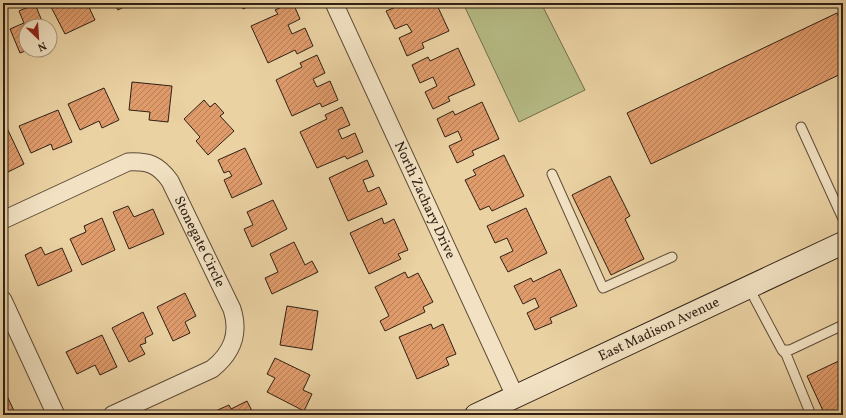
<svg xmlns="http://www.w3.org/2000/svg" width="846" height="418" font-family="Vollkorn,serif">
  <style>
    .grass { fill: #b6bc86; stroke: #726e4e }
    .building { fill: url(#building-hatch); stroke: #2f2015 }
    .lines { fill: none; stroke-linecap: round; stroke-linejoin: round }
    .lane-casing { stroke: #5e4c38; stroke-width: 11 }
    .street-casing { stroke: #5e4c38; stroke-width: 19 }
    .secondary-casing { stroke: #2f2015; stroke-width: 24 }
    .lane { stroke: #f2e2c3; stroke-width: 9 }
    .street { stroke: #f2e2c3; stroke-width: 17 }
    .secondary { stroke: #f2e2c3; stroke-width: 22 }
    .labels { text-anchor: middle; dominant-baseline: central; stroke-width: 3; stroke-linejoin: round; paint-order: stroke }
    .street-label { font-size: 14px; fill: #2f2015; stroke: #f2e2c3 }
  </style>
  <defs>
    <pattern id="building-hatch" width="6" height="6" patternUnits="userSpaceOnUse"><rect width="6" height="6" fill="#e09b6b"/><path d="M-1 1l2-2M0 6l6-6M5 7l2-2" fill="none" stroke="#b67e57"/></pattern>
  </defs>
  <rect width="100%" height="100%" fill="#ebd2a3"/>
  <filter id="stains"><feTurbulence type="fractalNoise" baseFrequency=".005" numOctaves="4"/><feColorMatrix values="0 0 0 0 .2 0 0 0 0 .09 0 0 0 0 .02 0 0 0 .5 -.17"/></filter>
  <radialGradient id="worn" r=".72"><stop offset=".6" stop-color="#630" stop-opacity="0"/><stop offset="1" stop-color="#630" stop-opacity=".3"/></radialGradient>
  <!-- grass -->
  <path class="grass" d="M463,3h78l44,87 -66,32z"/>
  <!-- building -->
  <path class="building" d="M49,3h38l8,17 -30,14z
    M114,3h17l-13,7z
    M240,3h16l-13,6z
    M290,3h3l7,16 -12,6 4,9 13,-6 8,18 -16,8 -2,-4 -27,13 -17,-37 27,-12 -3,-4z
    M414,3h22l13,28 -27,12 2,5 -17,8 -8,-18 13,-6 -5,-8 -12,5 -9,-18 17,-7 2,3z
    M35,4l9,22h-18v24h2l-8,3 -10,-24 14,-6 -5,-12z
    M837,13l6,13v47l-192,91 -24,-51z
    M458,48l17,37 -27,12 2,4 -17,8 -8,-17 12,-6 -4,-9 -13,6 -8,-18 16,-8 2,4z
    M3,55l4,10 -4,2z
    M317,55l8,18 -12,6 4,8 13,-6 8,19 -16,7 -2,-4 -28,13 -16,-36 26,-13 -2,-4z
    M132,82l40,4 -4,36 -19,-2 1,-8 -21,-2z
    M104,88l15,32 -17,8 -3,-7 -19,9 -12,-26z
    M204,100l6,7 5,-4 9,10 -4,3 14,15 -26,24 -12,-14 4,-4 -16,-18z
    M482,102l17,37 -27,12 2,4 -17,8 -8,-17 13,-6 -4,-9 -13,6 -8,-18 16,-8 2,4z
    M342,107l8,18 -12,5 4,9 13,-6 8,19 -16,7 -2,-3 -28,12 -17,-36 27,-13 -2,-4z
    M58,110l14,32 -19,8 -2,-6 -20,9 -12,-27z
    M6,126l18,38 -18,9 -3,-6v-40z
    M245,148l17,36 -30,14 -8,-18 8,-4 -3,-5 -5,2 -6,-13z
    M504,155l20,41 -32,15 -3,-5 -9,4 -15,-30 11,-5 -3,-5z
    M367,160l7,16 -11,4 5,12 11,-5 8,17 -39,17 -19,-43z
    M610,176l20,40 -5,3 19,40 -33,16 -39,-80z
    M273,200l14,29 -35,18 -8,-18 9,-4 -6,-13z
    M128,206l6,11 19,-8 11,25 -35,15 -16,-37z
    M526,208l21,45 -39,19 -8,-15 13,-6 -6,-13 -12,5 -8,-17z
    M102,218l13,32 -33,15 -12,-26 16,-7 -2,-6z
    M382,218l2,6 10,-5 14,31 -10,4 3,5 -32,15 -19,-41z
    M294,242l11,23 7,-4 6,11 -46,22 -7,-16 13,-6 -8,-18z
    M41,247l4,8 17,-7 10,23 -34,15 -13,-31z
    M560,269l17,37 -27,12 2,5 -17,7 -8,-17 12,-6 -4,-9 -12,6 -9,-18 17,-8 2,4z
    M405,272l3,6 10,-5 15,29 -10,5 2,5 -40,19 -5,-10 9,-5 -14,-29z
    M185,293l11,23 -11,6 5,11 -17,8 -16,-34z
    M287,306l31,5 -6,39 -32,-5z
    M143,312l10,22 -8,4 1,5 -6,2 5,9 -16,8 -17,-34z
    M431,324l2,5 10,-5 13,30 -10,4 3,7 -32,14 -18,-42z
    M102,335l15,32 -17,8 -5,-10 -18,9 -11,-22z
    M275,358l35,17 -7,15 9,4 -8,17 -37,-19 8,-14 -8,-4z
    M843,359v56l-3,-4 -9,4h-6l-18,-39z
    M3,388l4,8 9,19h-13z
    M247,401l7,14h-42l-1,-2 18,-8 2,4z"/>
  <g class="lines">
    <!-- lane casing -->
    <g class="lane-casing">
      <path id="lane" d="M801,127l42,92
        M552,174l51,114 69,-31
        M749,288l33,62h8l53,-25
        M782,350l4,4 25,61"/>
    </g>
    <!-- street casing -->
    <g class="street-casing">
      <g id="street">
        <path id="s1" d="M334,3l181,393"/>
        <path id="s2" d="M3,220l125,-58c20,-1 30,2 42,19l62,128c8,25 0,44 -20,60l-100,46"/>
        <path d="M3,300l53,115"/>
      </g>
    </g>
    <!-- secondary casing -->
    <g class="secondary-casing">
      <g id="secondary">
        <path id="s3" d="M476,415l367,-172"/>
      </g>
    </g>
    <!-- lane -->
    <use href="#lane" class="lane"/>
    <!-- street -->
    <use href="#street" class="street"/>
    <!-- secondary -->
    <use href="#secondary" class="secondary"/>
  </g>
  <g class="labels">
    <!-- street labels -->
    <g class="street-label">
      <text stroke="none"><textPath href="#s1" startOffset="217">North Zachary Drive</textPath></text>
      <text stroke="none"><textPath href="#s2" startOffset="254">Stonegate Circle</textPath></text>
      <text stroke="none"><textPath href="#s3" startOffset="202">East Madison Avenue</textPath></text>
    </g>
  </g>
  <!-- margin -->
  <rect width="846" height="418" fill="none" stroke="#ebd2a3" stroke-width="16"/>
  <rect x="4" y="4" width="838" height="410" fill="none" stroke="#2f2015" stroke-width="2"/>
  <rect x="8" y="8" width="830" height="402" fill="none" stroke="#2f2015"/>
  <!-- north arrow -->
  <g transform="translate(38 38) rotate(155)"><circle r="19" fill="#f2e2c3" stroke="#a4947d"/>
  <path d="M0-3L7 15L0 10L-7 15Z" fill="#8f2418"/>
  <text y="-6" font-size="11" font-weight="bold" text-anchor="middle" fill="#2f2015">N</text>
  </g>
  <rect width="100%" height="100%" filter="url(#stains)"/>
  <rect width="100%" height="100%" fill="url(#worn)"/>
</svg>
